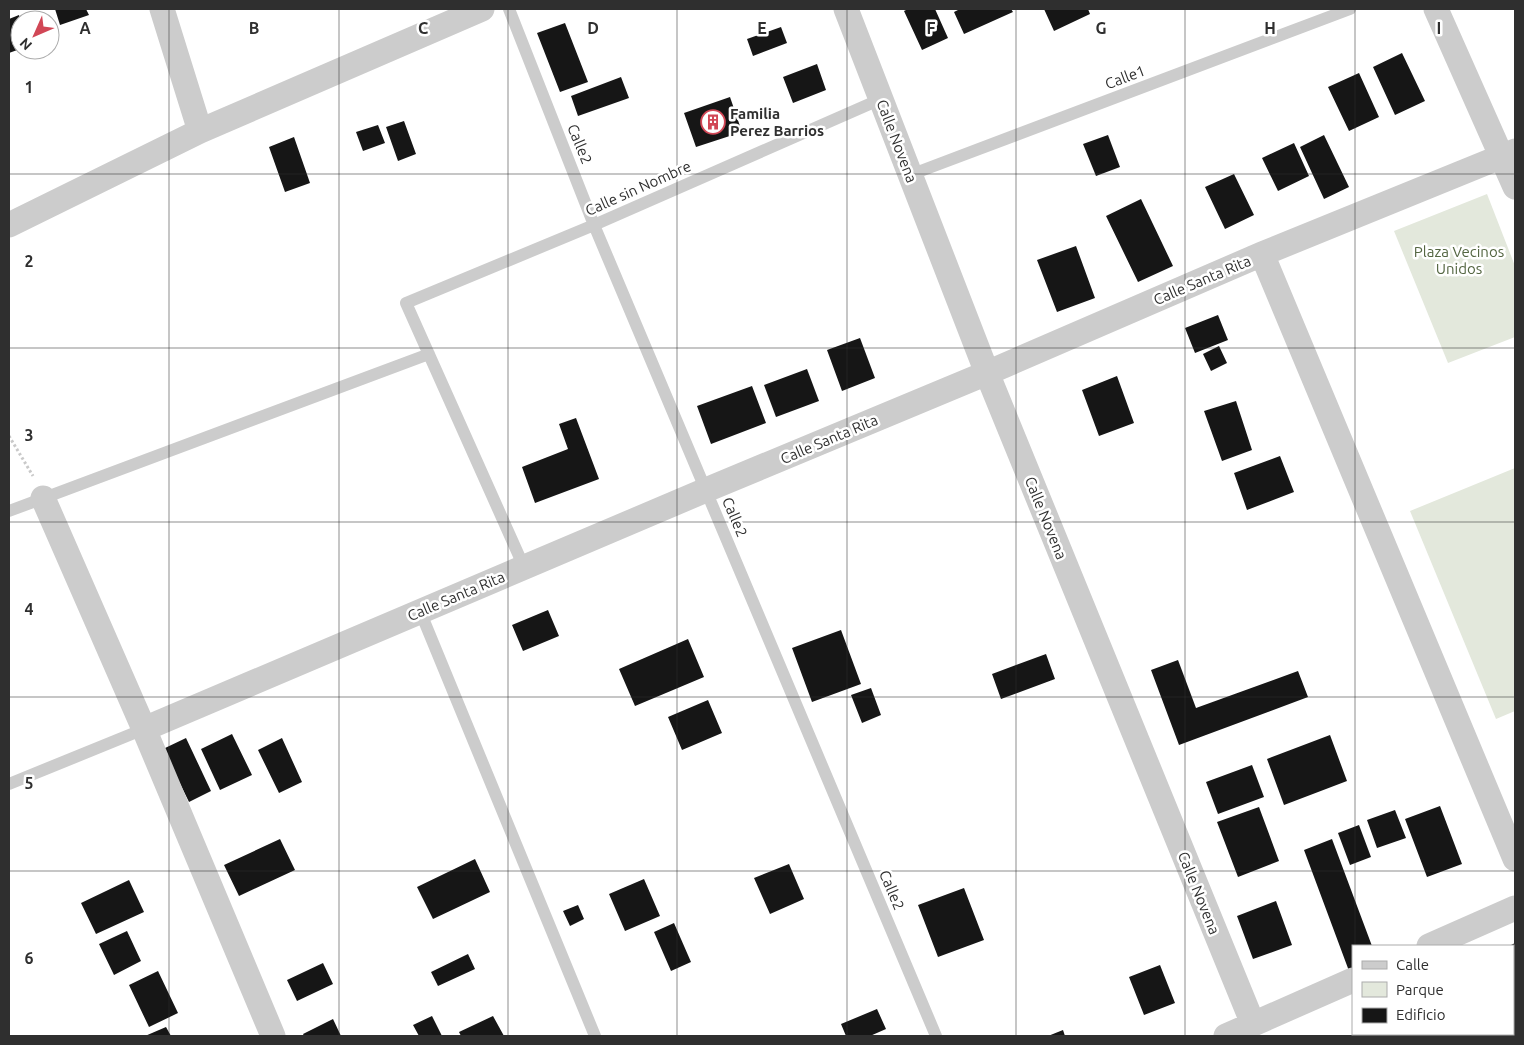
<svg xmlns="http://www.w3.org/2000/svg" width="1524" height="1045" font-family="Ubuntu,sans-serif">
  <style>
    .green { fill: #e3e8dc }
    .building { fill: #161616 }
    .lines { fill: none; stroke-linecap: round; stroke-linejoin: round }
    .path { stroke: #c9c9c9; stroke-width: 3; stroke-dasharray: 2.5 2.5; stroke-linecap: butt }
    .service { stroke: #ccc; stroke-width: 12 }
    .minor { stroke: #ccc; stroke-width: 25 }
    .grid { fill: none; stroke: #2f2f2f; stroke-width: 1; stroke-opacity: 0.55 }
    .labels { text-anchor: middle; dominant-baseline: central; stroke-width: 5; stroke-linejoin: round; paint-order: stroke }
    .street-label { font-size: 15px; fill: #2f2f2f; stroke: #fff }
    .poi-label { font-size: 15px; font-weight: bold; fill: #2f2f2f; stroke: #fff; text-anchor: start }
    .park-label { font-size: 15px; fill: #546642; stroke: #fff }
    .grid-label { font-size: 16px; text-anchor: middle; font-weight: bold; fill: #2f2f2f; stroke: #fff; stroke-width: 5; stroke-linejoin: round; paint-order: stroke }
  </style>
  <rect width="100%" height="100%" fill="#fff"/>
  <!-- green -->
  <path class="green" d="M1487,194l28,72v71l-67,26 -54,-132z
    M1515,468v243l-19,8 -86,-208z"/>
  <!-- building -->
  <path class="building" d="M55,9h31l3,6 -29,10z
    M908,9h27l13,29 -26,12 -18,-39z
    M960,9h51l2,3 -49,22 -10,-22z
    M1044,9h44l2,5 -36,17z
    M19,15l1,4v30l-11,4v-34z
    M565,23l23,59 -28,10 -23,-59z
    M781,27l6,16 -34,13 -6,-17z
    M1402,53l23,48 -30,14 -22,-48z
    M817,64l9,26 -33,13 -10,-26z
    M1359,73l20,44 -30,14 -21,-44z
    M621,77l8,21 -51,18 -7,-20z
    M730,97l12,35 -46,15 -12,-34z
    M404,121l12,33 -18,7 -12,-34z
    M378,125l7,18 -22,8 -7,-19z
    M1108,135l12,32 -24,9 -13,-32z
    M1324,135l25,52 -25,12 -24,-52z
    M294,137l16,46 -25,9 -16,-45z
    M1294,143l15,33 -31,15 -16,-33z
    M1234,174l20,41 -29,14 -20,-42z
    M1141,199l32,67 -35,16 -32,-66z
    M1076,246l19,52 -38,14 -20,-52z
    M1218,315l10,25 -33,13 -10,-25z
    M860,338l15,40 -33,13 -15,-41z
    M1219,346l8,17 -16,8 -8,-17z
    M807,369l12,32 -43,16 -12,-32z
    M1117,376l17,47 -35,13 -17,-46z
    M752,386l14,37 -55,21 -14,-38z
    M1236,401l16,49 -30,11 -18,-50z
    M576,418l23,61 -64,24 -13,-36 46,-18 -9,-25z
    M1280,456l14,36 -47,18 -13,-37z
    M548,610l11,26 -36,15 -11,-26z
    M841,630l20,54 -49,18 -20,-54z
    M688,639l16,38 -69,29 -16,-37z
    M1046,654l9,25 -54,20 -9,-25z
    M1178,660l18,48 102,-37 10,26 -129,48 -28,-75z
    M871,688l10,27 -19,8 -11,-28z
    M708,700l14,33 -40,17 -14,-33z
    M232,734l20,41 -32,15 -19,-41z
    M1330,735l17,46 -63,24 -17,-46z
    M186,738l25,53 -22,11 -26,-53z
    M282,738l20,44 -23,11 -21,-43z
    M1252,765l12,32 -46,17 -12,-32z
    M1440,806l22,58 -35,13 -22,-58z
    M1259,807l20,54 -41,16 -21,-55z
    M1395,810l11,28 -29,10 -10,-28z
    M1359,825l12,32 -21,8 -12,-32z
    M280,839l15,31 -56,26 -15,-31z
    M1332,839l40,107h-19v24l-4,1 -45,-121z
    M475,859l15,33 -57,27 -16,-32z
    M789,864l15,35 -34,15 -16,-36z
    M644,879l16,37 -35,15 -16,-37z
    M129,880l15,32 -48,22 -15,-31z
    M964,888l20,52 -46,17 -20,-52z
    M1276,901l16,44 -39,14 -16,-43z
    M578,905l6,14 -14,7 -7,-15z
    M674,923l17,39 -20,9 -17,-39z
    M127,931l14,30 -27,14 -15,-31z
    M1515,943v26l-2,-5v-18h-4z
    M468,954l7,15 -37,17 -7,-14z
    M323,963l10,21 -36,17 -10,-21z
    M1160,965l15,38 -31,12 -15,-38z
    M158,971l20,42 -29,14 -20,-42z
    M877,1009l9,20 -16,7h-24l-5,-12z
    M432,1016l10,20h-23l-6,-11z
    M493,1016l11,20h-43l-2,-4z
    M333,1019l8,17h-37l-1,-2z
    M166,1027l5,9h-26z
    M1063,1030l2,6h-17z
    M1425,1034h39l-5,2h-32z"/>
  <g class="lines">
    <!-- path -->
    <path class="path" d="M9,436l24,40"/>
    <!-- service -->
    <path class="service" d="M509,9l85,216 342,811
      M910,175l440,-166
      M9,511l420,-157
      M524,567l-118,-264 188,-78 287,-126
      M420,611l175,425
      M9,784l135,-55"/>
    <!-- minor -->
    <path class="minor" d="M162,9l38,122
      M846,9l141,364 266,651
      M1436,9l79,178
      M9,225l191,-94 282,-122
      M1262,254l253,605
      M43,498l101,231 129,307
      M144,729l562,-239 281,-117 275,-119 253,-103
      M1429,946l86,-38
      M1366,1034v2
      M1226,1036l127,-56"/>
  </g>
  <!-- grid -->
  <path class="grid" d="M169,9v1027M339,9v1027M508,9v1027M677,9v1027M847,9v1027M1016,9v1027M1185,9v1027M1355,9v937M9,174h1506M9,348h1506M9,522h1506M9,697h1506M9,871h1506M1355,1034v2"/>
  <!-- icons -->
  <defs>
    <g id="building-ring" transform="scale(1.25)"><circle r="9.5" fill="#fff" stroke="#d14756" stroke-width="1.5"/><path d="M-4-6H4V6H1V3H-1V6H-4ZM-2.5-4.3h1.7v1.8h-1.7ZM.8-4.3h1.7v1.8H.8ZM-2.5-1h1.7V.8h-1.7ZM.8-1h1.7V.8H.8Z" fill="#d14756"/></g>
  </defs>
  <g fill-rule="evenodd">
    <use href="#building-ring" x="713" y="122"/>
  </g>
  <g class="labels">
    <!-- street labels -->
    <g class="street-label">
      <text transform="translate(1125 77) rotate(-21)">Calle1</text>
      <text transform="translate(897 141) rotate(69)">Calle Novena</text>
      <text transform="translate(580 144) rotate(68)">Calle2</text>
      <text transform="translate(638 188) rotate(-24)">Calle sin Nombre</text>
      <text transform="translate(1202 280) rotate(-23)">Calle Santa Rita</text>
      <text transform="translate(829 439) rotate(-23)">Calle Santa Rita</text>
      <text transform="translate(735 517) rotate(67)">Calle2</text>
      <text transform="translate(1046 518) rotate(68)">Calle Novena</text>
      <text transform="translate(456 596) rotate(-23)">Calle Santa Rita</text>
      <text transform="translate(892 890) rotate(67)">Calle2</text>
      <text transform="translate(1199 893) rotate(68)">Calle Novena</text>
    </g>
    <!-- poi labels -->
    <g class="poi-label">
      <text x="730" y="113">Familia<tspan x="730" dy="17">Perez Barrios</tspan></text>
    </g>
    <!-- park labels -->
    <g class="park-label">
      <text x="1459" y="251">Plaza Vecinos<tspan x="1459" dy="17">Unidos</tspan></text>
    </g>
  </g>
  <g class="grid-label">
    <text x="85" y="34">A</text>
    <text x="254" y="34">B</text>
    <text x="423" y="34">C</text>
    <text x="593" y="34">D</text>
    <text x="762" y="34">E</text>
    <text x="931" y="34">F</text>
    <text x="1101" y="34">G</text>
    <text x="1270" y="34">H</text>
    <text x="1439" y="34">I</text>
    <text x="29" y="93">1</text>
    <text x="29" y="267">2</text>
    <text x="29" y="441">3</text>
    <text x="29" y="615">4</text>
    <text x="29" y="789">5</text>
    <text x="29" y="964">6</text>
  </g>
  <!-- border -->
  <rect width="1524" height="1045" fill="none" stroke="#2f2f2f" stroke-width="20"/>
  <!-- legend -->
  <rect x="1352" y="945" width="162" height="90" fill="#ffffff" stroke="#acacac"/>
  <rect x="1362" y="961" width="25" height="8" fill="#cccccc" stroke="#acacac"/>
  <text x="1396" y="970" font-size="15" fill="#2f2f2f">Calle</text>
  <rect x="1362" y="982" width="25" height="15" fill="#e3e8dc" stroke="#acacac"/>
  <text x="1396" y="995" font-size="15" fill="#2f2f2f">Parque</text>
  <rect x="1362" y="1008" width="25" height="15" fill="#161616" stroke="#acacac"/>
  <text x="1396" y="1020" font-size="15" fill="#2f2f2f">Edificio</text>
  <!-- north arrow -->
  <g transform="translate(35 35) rotate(225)"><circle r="24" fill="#ffffff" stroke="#acacac"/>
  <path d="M0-4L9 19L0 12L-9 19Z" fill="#d14756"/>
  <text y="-8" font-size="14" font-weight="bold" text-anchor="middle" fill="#2f2f2f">N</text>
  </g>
</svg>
